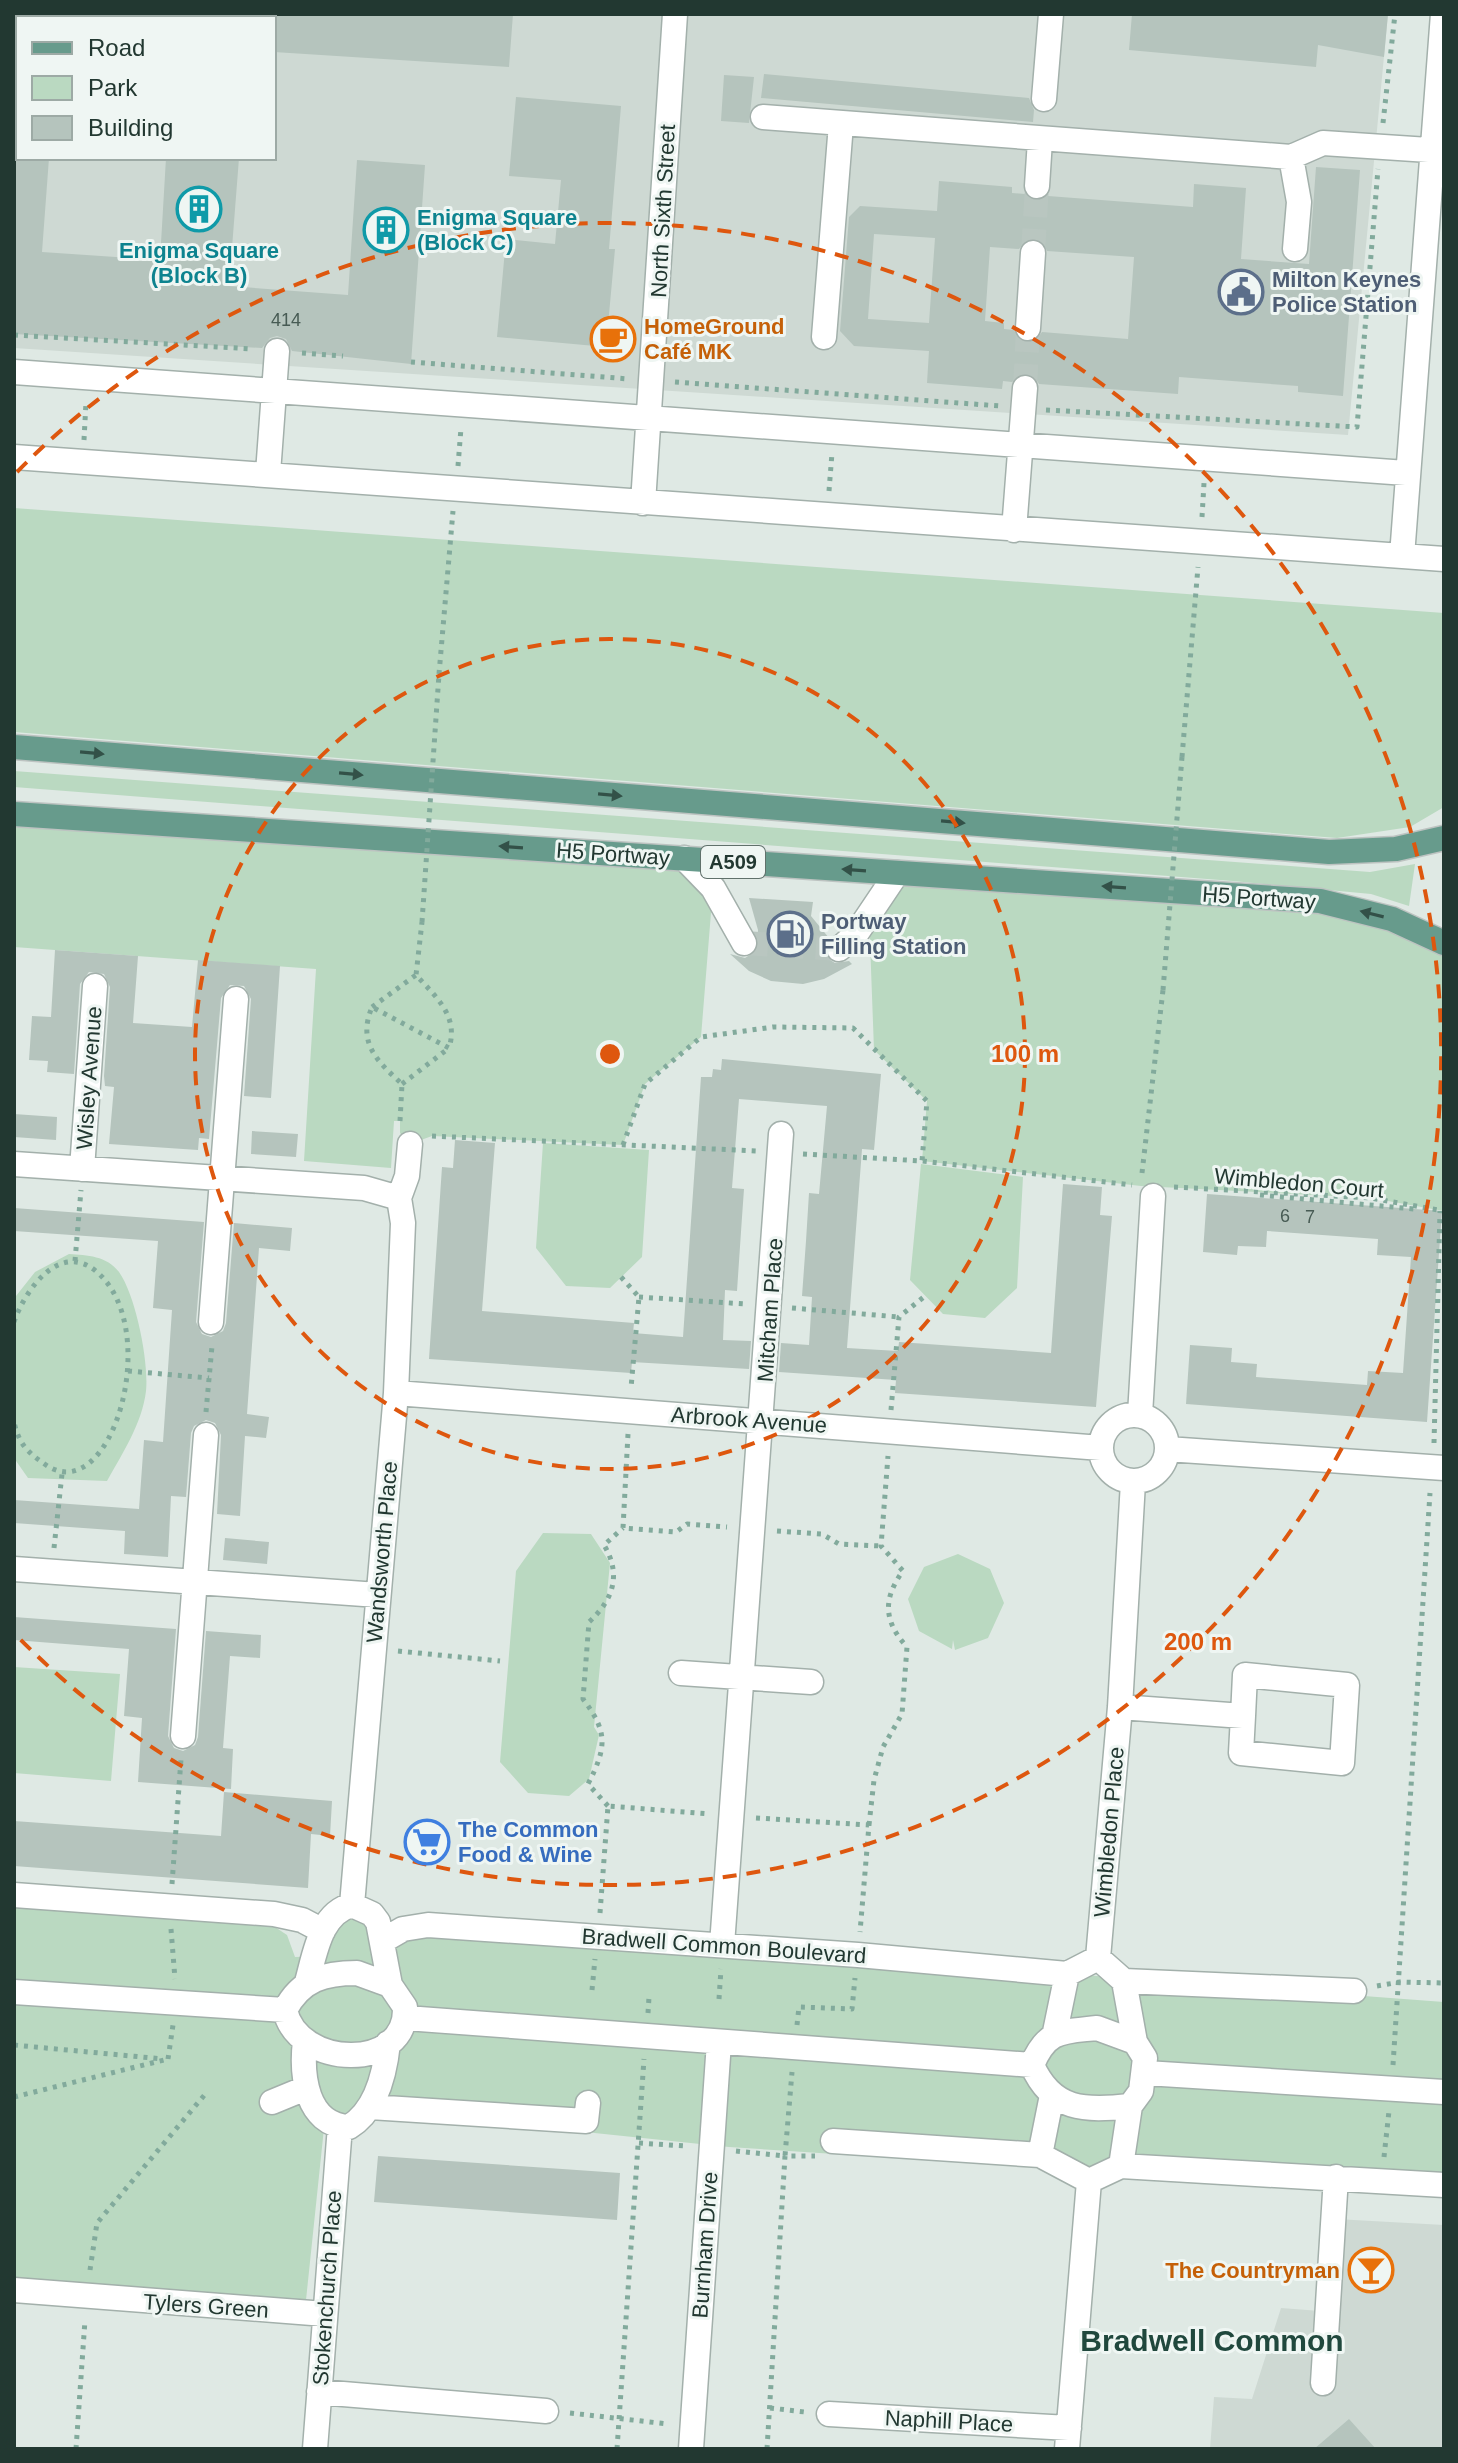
<svg xmlns="http://www.w3.org/2000/svg" width="1458" height="2463" font-family="Helvetica,sans-serif">
  <style>
    .built { fill: #ced9d3; fill-rule: evenodd }
    .green { fill: #bad9c1 }
    .building { fill: #b5c4bd; fill-rule: evenodd }
    .lines { fill: none; stroke-linecap: round; stroke-linejoin: round }
    .minor-tunnel { stroke: #b9c6c0; stroke-width: 24; stroke-dasharray: 24 12; stroke-linecap: butt }
    .minor-casing { stroke: #a3b0ab; stroke-width: 27 }
    .major-casing { stroke: #bdc3c1; stroke-width: 27 }
    .path { stroke: #82aa9c; stroke-width: 5; stroke-dasharray: 4 6; stroke-linecap: butt }
    .minor { stroke: #fff; stroke-width: 24 }
    .major { stroke: #679b8c; stroke-width: 24 }
    .path-bridge { stroke: #82aa9c; stroke-width: 5; stroke-dasharray: 4 6; stroke-linecap: butt }
    .oneway { fill: #335148 }
    .ring { fill: none; stroke: #de570e; stroke-width: 4; stroke-dasharray: 14 10 }
    .labels { text-anchor: middle; dominant-baseline: central; stroke-width: 6; stroke-linejoin: round; paint-order: stroke }
    .number-label { font-size: 18px; fill: #475b54 }
    .shield { fill: #eff6f3; stroke: #60716b; stroke-width: 2 }
    .shield-label { font-size: 20px; font-weight: bold; fill: #223831 }
    .street-label { font-size: 22px; fill: #223831; stroke: #eff6f3 }
    .culture-label { font-size: 22px; font-weight: bold; fill: #0d838f; stroke: #eff6f3; text-anchor: start }
    .service-label { font-size: 22px; font-weight: bold; fill: #4e5e75; stroke: #eff6f3; text-anchor: start }
    .food-label { font-size: 22px; font-weight: bold; fill: #c56008; stroke: #eff6f3; text-anchor: start }
    .shop-label { font-size: 22px; font-weight: bold; fill: #366cbe; stroke: #eff6f3; text-anchor: start }
    .district-label { font-size: 30px; font-weight: bold; fill: #20483d; stroke: #eff6f3 }
    .centre { fill: #de570e; stroke: #eff6f3; stroke-width: 4 }
    .ring-label { font-size: 24px; text-anchor: middle; font-weight: bold; fill: #de570e; stroke: #eff6f3; stroke-width: 6; stroke-linejoin: round; paint-order: stroke }
  </style>
  <rect width="100%" height="100%" fill="#dfe9e4"/>
  <!-- built -->
  <path class="built" d="M14,14h1374l-40,421 -1334,-87zM18,18h256v140h-256z
    M1336,2219l108,6v224h-234l4,-52 38,2 29,-91 39,3z"/>
  <!-- green -->
  <path class="green" d="M14,508l1430,105v194l-34,20 -73,11 -1323,-106z
    M14,771l1356,101 45,-8 -6,42 -38,-12 -138,-13 -1219,-94z
    M14,814l670,44 29,30 -12,149 -56,47 -22,61 -191,-9 -22,8 -10,-11v-12h-6l-3,47 -87,-7 12,-192 -302,-22z
    M897,873l423,28 124,42v268l-73,-13 -230,-12 -219,-25 5,-60 -53,-51 -5,-136z
    M543,1143l106,7 -7,107 -32,31 -44,-2 -30,-38z
    M921,1164l102,13 -6,111 -32,30 -42,-4 -33,-34z
    M69,1254c18,1 38,2 50,18 17,24 30,90 27,119 -4,33 -24,63 -39,90l-79,-3 -14,-20 2,-162 19,-24z
    M543,1533l48,1 19,29 -16,164 5,8 -10,44 -20,17 -41,-3 -28,-31 16,-191z
    M958,1554l32,15 14,34 -16,35 -33,12 -2,-10 -1,9 -33,-18 -11,-32 16,-32z
    M14,1667l106,7 -9,107 -97,-8z
    M14,1906l258,19 15,10 8,22 32,-1 9,-29 13,-10 15,4 1080,81v192l-715,-47 -375,-39 -10,6 -18,-5 -20,191 -292,-18z"/>
  <!-- building -->
  <path class="building" d="M274,14h239l-4,53 -235,-15z
    M1132,14h256l-4,43 -66,-12 -2,22 -187,-17z
    M764,74l265,24 5,12 -1,12 -272,-24z
    M724,75l30,2 -5,46 -28,-2z
    M516,97l105,9 -12,143h6l-9,98 -109,-10 9,-98 49,5 6,-64 -52,-4z
    M14,158h35l-7,94 118,8 6,-102h73l-10,128 119,9 9,-135 68,5 -14,199 -119,-13 -6,-12 -9,-3 -7,2 -8,10 -248,-14z
    M1316,167l44,3 -17,226 -45,-4v-6l-119,-9 -1,17 -139,-10 -5,-8 -9,-3 -13,9 -9,-1 -1,8 -75,-6 2,-32 -75,-5 -14,-15 9,-114 11,-11 77,5 2,-30 73,6v6l13,1 10,7 13,-5 145,11 1,-23 52,4 -5,71 68,5zM874,234l61,4 -6,85 -61,-4zM1035,238l7,3 5,10 87,6 -6,82 -86,-7 -7,9 -9,2 -7,-3 -5,-10 -10,-1v-6l-19,-2 5,-74 29,2 7,-9z
    M749,898l64,4 -2,14 18,22 -4,7 2,13 8,5 14,-2 3,3 -28,15 -21,5 -32,-3 -22,-10 -19,-17 15,4 12,-8 1,-20z
    M55,950l83,6 -5,67 59,4 6,-67 82,6 -9,132 -27,-2 7,-97 -7,-13 -14,-1 -9,13 -12,141 -10,-1 -1,12 -89,-6 5,-57 -9,-1 -1,-10 6,-89 -6,-13 -15,-2 -9,12 -6,90 -27,-2 1,-11 -19,-1 3,-44 19,1z
    M722,1059l159,15 -7,76 -12,-1 -15,199 51,3 1,-9 152,11 12,-169 39,3 -2,28 12,1 -16,191 -201,-14 1,-13 -117,-8 2,-29 28,2 3,-48 -10,-1 4,-55 3,-48 10,1 8,-88 -38,-3 -50,-4 -7,89 12,1 -2,28 -5,74 -12,-1 -2,50 28,1 -2,28 -117,-7 -1,11 -202,-14 13,-192 11,1 2,-28 40,3 -13,168 152,12 -1,10 50,4 18,-260h11l1,-8 8,1z
    M14,1114l43,3 -1,23 -42,-3z
    M252,1131l46,3 -2,23 -45,-3z
    M1207,1194l235,17 -15,211 -241,-18 4,-59 42,3 -1,14 26,2 -1,13 111,8 1,-14 35,2 8,-116 -34,-2 1,-16 -111,-8 -1,16 -28,-1 -1,9 -34,-3z
    M14,1208l190,14 -8,100 6,12 9,3 12,-6 3,-8 8,-100 58,5 -2,23 -31,-3 -12,166 22,3 -3,21 -21,-2 -5,80 -23,-2 4,-79 -6,-12 -9,-3 -12,6 -3,7 -5,64 -15,-1 -3,61 -44,-3 1,-23 -111,-8v-23l125,9 5,-69 19,2 9,-132 -19,-2 5,-67 -144,-10z
    M225,1538l44,4 -2,22 -44,-4z
    M14,1617l162,12 -8,107 6,12 9,3 12,-6 3,-8 8,-106 55,4 -1,23 -30,-2 -7,92 10,1 -2,40 -93,-7 4,-64 -18,-2 5,-67 -115,-9z
    M224,1792l108,9 -2,35 -19,-2 -3,54 -294,-22v-45l207,15z
    M378,2156l242,17 -3,47 -243,-18z
    M1349,2419l27,30h-62z"/>
  <g class="lines">
    <!-- minor-tunnel -->
    <path class="minor-tunnel" d="M1033,253l4,-67
      M1025,388l3,-60
      M744,943l95,6"/>
    <!-- minor casing -->
    <g class="minor-casing">
      <path id="minor" d="M14,52h4
        M1044,99l7,-85
        M763,117l528,40 32,-14 121,8
        M1291,157l8,45 -4,47
        M1037,186l3,-46
        M1028,328l5,-75
        M824,337l17,-213
        M14,372l1392,101
        M14,457l1430,102
        M268,473l9,-122
        M643,503l32,-489
        M1014,530l11,-142
        M1402,556l41,-542
        M684,858l29,30 31,55
        M839,949l17,-15 41,-61
        M14,1164l350,24 35,10
        M82,1169l13,-183
        M399,1198l8,-22 3,-32
        M211,1322l25,-323
        M396,1393l705,55
        M1140,1415l13,-219
        M1101 1448a33 33 0 1 1 66 0a33 33 0 1 1-66 0Z
        M1167,1449l277,19
        M14,1569l364,26
        M681,1673l130,9
        M1120,1707l123,9 2,-41 102,10 -5,78 -101,-10 2,-37
        M183,1736l23,-301
        M14,1895l260,19 28,6 21,11
        M352,1905l44,-512 7,-170 -4,-25
        M384,1940l19,-11 25,-4 430,30 209,19
        M722,1945l59,-811
        M1098,1958l22,-251 13,-225
        M357,1973l33,12 15,22c3,66 -108,61 -120,3 16,-31 40,-37 72,-37z
        M1124,1981l230,10
        M307,1982c8,-28 13,-69 45,-77l20,9 6,8 12,63
        M14,1992l271,18
        M406,2018l626,47
        M1097,2028l38,14 10,16 -4,33 -11,15c-45,5 -78,5 -98,-41 15,-36 30,-33 65,-37z
        M1055,2032l12,-58 31,-16 26,23 11,61
        M305,2041c-4,34 1,84 44,86 28,-17 36,-54 39,-84
        M1146,2073l298,19
        M272,2102l34,-14
        M370,2107l216,14 2,-18
        M833,2141l207,14 49,26
        M1040,2155l12,-60
        M1121,2166l9,-60
        M1089,2181l32,-15 323,19
        M14,2290l311,24
        M1323,2383l13,-206
        M319,2392l227,19
        M829,2414l240,14
        M315,2449l25,-323
        M691,2449l28,-407
        M1067,2449l22,-268"/>
    </g>
    <!-- major casing -->
    <g class="major-casing">
      <path id="major" d="M14,747l1315,105 67,-3 48,-11
        M14,814l1306,87 72,18 52,24"/>
    </g>
    <!-- path -->
    <path class="path" d="M1383,123l12,-109
      M14,335l239,14
      M302,353l41,3
      M411,362l218,17
      M675,382l325,24
      M1046,410l311,17 21,-258
      M84,440l2,-38
      M458,466l3,-38
      M829,491l3,-38
      M1202,517l2,-34
      M439,674l14,-163
      M1182,757l16,-190
      M372,1007l44,-32
      M402,1084l47,-36
      M400,1121l2,-37c-25,-23 -45,-41 -30,-77l77,41c10,-32 -13,-51 -33,-73l6,-53
      M432,1136l325,15
      M623,1145l22,-61 56,-47 72,-10 80,1 74,73 -5,60
      M803,1154l119,7 210,24
      M1142,1173l21,-183
      M1174,1187l197,11 73,13
      M1260,1195l154,14
      M75,1261l6,-71
      M621,1277l18,20 -8,91
      M639,1297l107,7
      M792,1308l107,9
      M14,1322c11,-32 46,-82 83,-50 67,58 14,237 -51,193 -19,-13 -27,-21 -32,-43
      M128,1371l81,7
      M891,1410l8,-93 26,-21
      M206,1412l6,-66
      M628,1434l-5,94 53,4 11,-8 40,3
      M1434,1443l6,-232
      M777,1531l45,3 17,10 42,2
      M54,1548l8,-74
      M398,1651l102,10
      M608,1806l-20,-22c19,-37 20,-52 -5,-85l6,-77c24,-22 33,-47 15,-77l19,-17
      M756,1818l113,7 -9,107
      M869,1825l5,-45 9,-33 19,-33 5,-67c-24,-26 -24,-49 -4,-76l-22,-25 7,-90
      M172,1884l9,-125
      M600,1913l8,-107 102,8
      M171,1929l4,50
      M1377,1986l23,-4 44,1
      M592,1990l3,-31
      M719,1999l2,-30
      M648,2013l1,-16
      M797,2025l2,-18 53,2 3,-31
      M14,2045l149,14
      M168,2059l5,-34
      M1393,2065l37,-572
      M14,2097l154,-38
      M639,2143l47,3
      M736,2151l49,5 7,-84
      M1384,2157l5,-46
      M90,2270l7,-47 110,-131
      M770,2408l35,4
      M570,2413l98,11
      M76,2449l9,-129
      M617,2449l27,-390
      M767,2449l18,-293h30"/>
    <!-- minor -->
    <use href="#minor" class="minor"/>
    <!-- major -->
    <use href="#major" class="major"/>
    <!-- path-bridge -->
    <path class="path-bridge" d="M422,922l17,-248
      M1163,990l19,-233"/>
  </g>
  <!-- one-way arrows -->
  <defs><path id="oneway-solid" d="M-6-.8H1V-3.2L6.5 0L1 3.2V.8H-6Z" transform="scale(2)"/></defs>
  <g class="oneway">
    <use href="#oneway-solid" transform="translate(92 753) rotate(5)"/>
    <use href="#oneway-solid" transform="translate(351 774) rotate(5)"/>
    <use href="#oneway-solid" transform="translate(610 795) rotate(5)"/>
    <use href="#oneway-solid" transform="translate(953 822) rotate(5)"/>
    <use href="#oneway-solid" transform="translate(511 847) rotate(-176)"/>
    <use href="#oneway-solid" transform="translate(854 870) rotate(-176)"/>
    <use href="#oneway-solid" transform="translate(1114 887) rotate(-176)"/>
    <use href="#oneway-solid" transform="translate(1372 914) rotate(-166)"/>
  </g>
  <!-- distance rings -->
  <g class="ring">
    <circle cx="610" cy="1054" r="415"/>
    <path d="M17 472A831 831 0 1 1 17 1636"/>
  </g>
  <!-- icons -->
  <defs>
    <g id="building-ring" transform="scale(2.3)"><circle r="9.5" fill="#eff6f3" stroke="#0f9aa8" stroke-width="1.5"/><path d="M-4-6H4V6H1V3H-1V6H-4ZM-2.5-4.3h1.7v1.8h-1.7ZM.8-4.3h1.7v1.8H.8ZM-2.5-1h1.7V.8h-1.7ZM.8-1h1.7V.8H.8Z" fill="#0f9aa8"/></g>
    <g id="civic-ring" transform="scale(2.3)"><circle r="9.5" fill="#eff6f3" stroke="#5c6f8a" stroke-width="1.5"/><path d="M-.6-6.5H3V-4.5H.6V-3L4-1V1h2V6H-6V1h2V-1L-.6-3ZM-1.2 2.5V6h2.4V2.5Z" fill="#5c6f8a"/></g>
    <g id="cafe-ring" transform="scale(2.3)"><circle r="9.5" fill="#eff6f3" stroke="#e8710a" stroke-width="1.5"/><path d="M-5.5-4.5H6V0H3Q3 3.5 0 3.5H-2.5Q-5.5 3.5-5.5 0ZM3-3.2v2h1.7v-2ZM-6 4.5H4V6H-6Z" fill="#e8710a"/></g>
    <g id="fuel-ring" transform="scale(2.3)"><circle r="9.5" fill="#eff6f3" stroke="#5c6f8a" stroke-width="1.5"/><path d="M-5.5-6h7V0h2V4h1.3V-2.5L3-4.5l.8-.8L6-3V5H2.5V1h-1V6h-7ZM-4.2-4.7v3.2H.2V-4.7Z" fill="#5c6f8a"/></g>
    <g id="supermarket-ring" transform="scale(2.3)"><circle r="9.5" fill="#eff6f3" stroke="#3f7fe0" stroke-width="1.5"/><path d="M-6-5.5h2.5l.6 2H6L4.5 2H-2.5L-4.4-4H-6ZM-1.5 3.2a1.3 1.3 0 1 0 .1 0ZM3 3.2a1.3 1.3 0 1 0 .1 0Z" fill="#3f7fe0"/></g>
    <g id="bar-ring" transform="scale(2.3)"><circle r="9.5" fill="#eff6f3" stroke="#e8710a" stroke-width="1.5"/><path d="M-6-5H6L.8 .8V4.5H3.5V6h-7V4.5H-.8V.8Z" fill="#e8710a"/></g>
  </defs>
  <g fill-rule="evenodd">
    <use href="#building-ring" x="199" y="209"/>
    <use href="#building-ring" x="386" y="230"/>
    <use href="#civic-ring" x="1241" y="292"/>
    <use href="#cafe-ring" x="613" y="339"/>
    <use href="#fuel-ring" x="790" y="934"/>
    <use href="#supermarket-ring" x="427" y="1842"/>
    <use href="#bar-ring" x="1371" y="2270"/>
  </g>
  <g class="labels">
    <!-- number labels -->
    <g class="number-label">
      <text x="286" y="320">414</text>
      <text x="1285" y="1216">6</text>
      <text x="1310" y="1217">7</text>
    </g>
    <!-- shield labels -->
    <rect class="shield" x="701" y="846" width="64" height="32" rx="6"/>
    <g class="shield-label">
      <text x="733" y="862">A509</text>
    </g>
    <!-- street labels -->
    <g class="street-label">
      <text transform="translate(663 211) rotate(-87)">North Sixth Street</text>
      <text transform="translate(613 854) rotate(4)">H5 Portway</text>
      <text transform="translate(1259 898) rotate(4)">H5 Portway</text>
      <text transform="translate(89 1078) rotate(-86)">Wisley Avenue</text>
      <text transform="translate(1299 1183) rotate(5)">Wimbledon Court</text>
      <text transform="translate(770 1310) rotate(-86)">Mitcham Place</text>
      <text transform="translate(749 1420) rotate(4)">Arbrook Avenue</text>
      <text transform="translate(382 1552) rotate(-85)">Wandsworth Place</text>
      <text transform="translate(1109 1832) rotate(-85)">Wimbledon Place</text>
      <text transform="translate(724 1946) rotate(4)">Bradwell Common Boulevard</text>
      <text transform="translate(705 2245) rotate(-86)">Burnham Drive</text>
      <text transform="translate(327 2288) rotate(-86)">Stokenchurch Place</text>
      <text transform="translate(206 2306) rotate(4)">Tylers Green</text>
      <text transform="translate(949 2421) rotate(3)">Naphill Place</text>
    </g>
    <!-- culture labels -->
    <g class="culture-label">
      <text x="417" y="217">Enigma Square<tspan x="417" dy="25">(Block C)</tspan></text>
      <text x="199" y="250" text-anchor="middle">Enigma Square<tspan x="199" dy="25">(Block B)</tspan></text>
    </g>
    <!-- service labels -->
    <g class="service-label">
      <text x="1272" y="279">Milton Keynes<tspan x="1272" dy="25">Police Station</tspan></text>
      <text x="821" y="921">Portway<tspan x="821" dy="25">Filling Station</tspan></text>
    </g>
    <!-- food labels -->
    <g class="food-label">
      <text x="644" y="326">HomeGround<tspan x="644" dy="25">Café MK</tspan></text>
      <text x="1340" y="2270" text-anchor="end">The Countryman</text>
    </g>
    <!-- shop labels -->
    <g class="shop-label">
      <text x="458" y="1829">The Common<tspan x="458" dy="25">Food &amp; Wine</tspan></text>
    </g>
    <!-- district labels -->
    <g class="district-label">
      <text x="1212" y="2340">Bradwell Common</text>
    </g>
  </g>
  <circle cx="610" cy="1054" r="12" class="centre"/>
  <g class="ring-label">
    <text x="1025" y="1062">100 m</text>
    <text x="1198" y="1650">200 m</text>
  </g>
  <!-- border -->
  <rect width="1458" height="2463" fill="none" stroke="#223831" stroke-width="32"/>
  <!-- legend -->
  <rect x="16" y="16" width="260" height="144" fill="#eff6f3" stroke="#9daaa5" stroke-width="2"/>
  <rect x="32" y="42" width="40" height="12" fill="#679b8c" stroke="#9daaa5" stroke-width="2"/>
  <text x="88" y="56" font-size="24" fill="#223831">Road</text>
  <rect x="32" y="76" width="40" height="24" fill="#bad9c1" stroke="#9daaa5" stroke-width="2"/>
  <text x="88" y="96" font-size="24" fill="#223831">Park</text>
  <rect x="32" y="116" width="40" height="24" fill="#b5c4bd" stroke="#9daaa5" stroke-width="2"/>
  <text x="88" y="136" font-size="24" fill="#223831">Building</text>
</svg>
